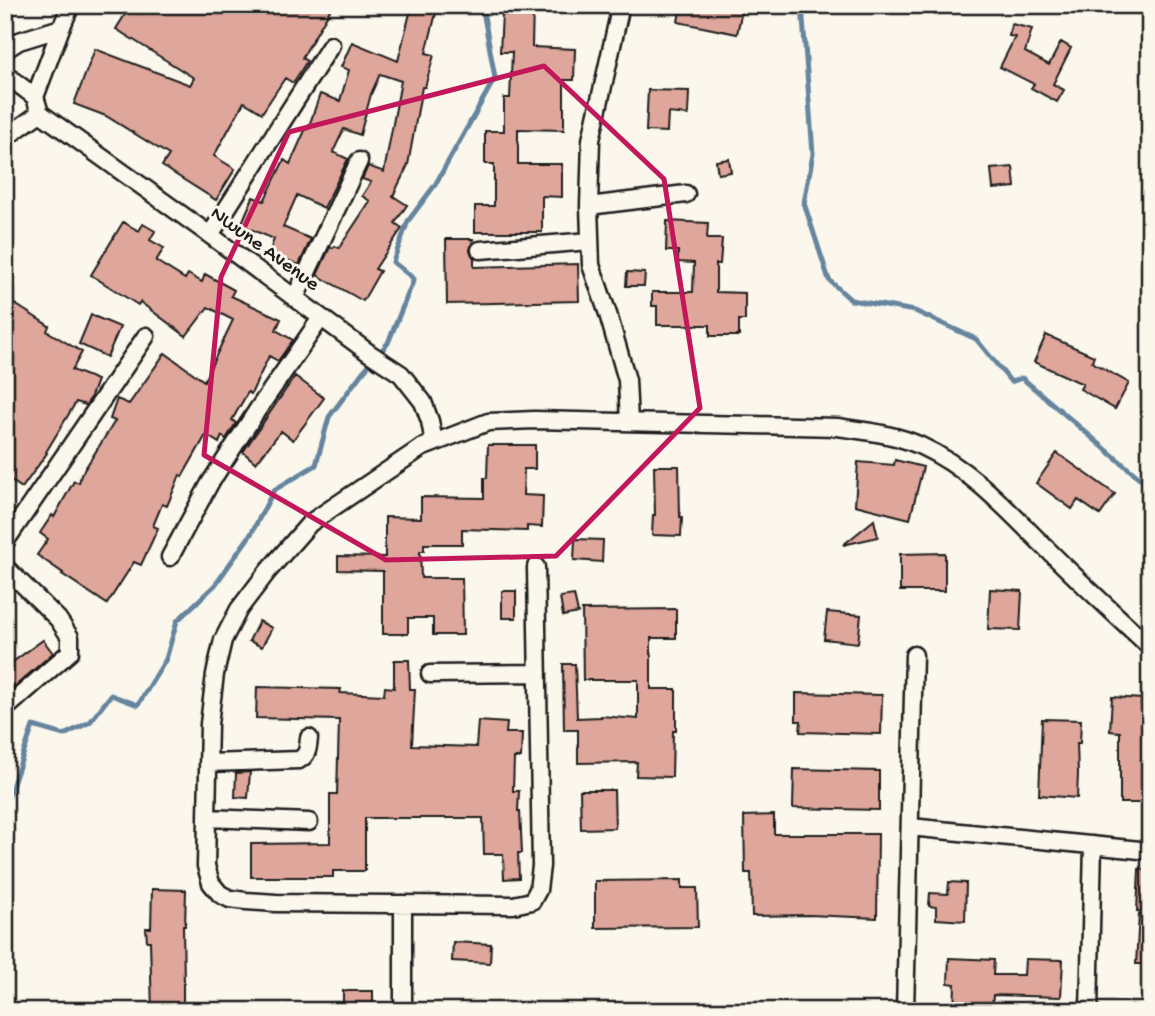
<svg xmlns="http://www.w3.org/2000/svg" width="1155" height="1016" font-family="'Gochi Hand',sans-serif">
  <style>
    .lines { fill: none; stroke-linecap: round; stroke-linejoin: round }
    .stream { stroke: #65859e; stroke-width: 5 }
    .building { fill: #dfa69b; stroke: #1c1c1c; stroke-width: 2 }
    .minor-casing { stroke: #1c1c1c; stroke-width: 21 }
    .minor { stroke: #fbf7ec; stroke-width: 16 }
    .marked { fill: none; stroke: #c2185b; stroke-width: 5; stroke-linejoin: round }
    .labels { text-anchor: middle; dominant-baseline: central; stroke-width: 6; stroke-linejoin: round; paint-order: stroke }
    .street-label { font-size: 21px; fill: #1c1c1c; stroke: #fbf7ec }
  </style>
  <rect width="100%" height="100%" fill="#fbf7ec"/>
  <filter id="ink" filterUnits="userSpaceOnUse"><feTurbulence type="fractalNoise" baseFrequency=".0143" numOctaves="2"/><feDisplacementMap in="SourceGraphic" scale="14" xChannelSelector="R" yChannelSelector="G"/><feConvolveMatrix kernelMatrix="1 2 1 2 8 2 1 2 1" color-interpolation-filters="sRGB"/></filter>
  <g filter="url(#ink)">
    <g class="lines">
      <!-- stream -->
      <path class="stream" d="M802,5l11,149 -9,49 25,77 22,20 64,11 61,28 35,43 11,-4 128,109
        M5,807l28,-81 31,9 26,-13 21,-27 27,10 28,-46 11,-38 38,-36 36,-51 23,-44 42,-25 13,-48 33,-44 26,-30 26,-64 -21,-17 15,-41 27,-36 60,-107 -13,-73"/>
    </g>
    <!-- building -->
    <path class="building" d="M131,5h202l-31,53 5,3 -14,22 -8,-5 -23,35 -18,-11 -30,54 21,13 -19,31 -54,-34 7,-11 -63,-39 -32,-12 21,-55 95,36 4,-7 -78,-49z
      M412,5h26l-12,48 8,2 -9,32h-3l-14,78 -15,31 14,9 -12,18 7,5 -27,41 5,2 -17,30 -46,-26 13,-28 3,1 2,-2 4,2 31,-47 -8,-5 9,-14 -9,-3 6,-13 16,6 17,-91 -21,-7 -9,20 -11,41 -16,-6 -11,23 15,7 -24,49 -27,-13 -14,32 28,12 -12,26 -30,-12 5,-14 -33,-14 12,-28 11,4 20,-41 6,4 16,-36 2,1 12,-35 20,7 9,-31 -8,-3 11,-25 46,19z
      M518,5h15l-1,42 43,2 -1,31h-10v50l-46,-1v35h44v33l-20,-1v36h-67v-26h19v-42h-9v-33h19v-33h6l2,-46h-12l2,-38 15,1z
      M681,5h62l-6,29 -59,-12z
      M1012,24l20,5 -7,23 24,13 12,-23 10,6 -18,36 11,6 -7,12 -26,-14 3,-4 -34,-17 15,-30 -6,-1z
      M648,90l41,1 -1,24 -20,-2 -1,19 -21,-1z
      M729,159l2,13 -13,2 -2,-13z
      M1013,167l2,20 -22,2 -2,-20z
      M667,221l41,2 -1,16h15l-2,25h-4v28l29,1v27h-6v16h-29v-11h-53v-19h-5v-14h41l1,-29 -16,-1v-11h-12z
      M123,222l16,9 4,-7 12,7 -5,9 14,8 -8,13 29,18 3,-5 14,8 3,-8 29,16 -3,6 50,23 -5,11 17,10 -15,21 -9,-5 -18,38 -3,-2 -16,28 4,3 -10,16 -4,-3 -3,7 -13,-8 -24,42 -2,-2 -13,31 -5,-2 -9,22 5,2 -17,37 -7,-3 -27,42 -45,-30 1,-1 -26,-18 11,-16 -8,-6 12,-18 2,2 20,-36 5,2 2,-8 34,-54 -5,-2 7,-20 12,5 36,-51 39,28 29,-61 -25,-13 -22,29 -46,-34 -2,3 -47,-30z
      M446,239h27l-3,11 4,8v9l104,-3 1,37 -132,3z
      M627,272l18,1 -1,13h-18z
      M15,304l34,22 -2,5 35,21 -10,18 25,10 -7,19 -4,6 -10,-3 -30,50 1,1 -25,35 -17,-12v-157z
      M91,315l29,12 -13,30 -28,-13z
      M1046,335l48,21 -2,6 37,21 -14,26 -35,-20 3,-5 -49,-22z
      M295,376l29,22 -31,42 -12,-9 -25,32 -13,-11z
      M488,445h47v24h-11l-1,26 20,1 -1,31 -15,-1v5l-65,-2v15h-38v7h-4l1,27h41l1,57h-30v-17h-25v16h-25v-63l-45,-1v-14l47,1v-40l36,1v-21l63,1v-20h3z
      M1057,453l58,41 -15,21 -22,-15 -6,9 -36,-26z
      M895,460l28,7 -13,52 -55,-14 3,-43 36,3z
      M654,466h25l1,51h2l-1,19 -29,-1 1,-20h2z
      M874,520l4,17 -35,8z
      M575,539l28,1 -1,22 -28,-2z
      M945,553v38h-45v-37z
      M990,589l32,2 -2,39 -32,-1z
      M502,591h14v27h-14z
      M574,595l4,18 -15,3 -3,-19z
      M676,609v29h-25v51h25v42h-3l-1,46 -36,-1 1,-14 -59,1v-33h-14l-1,-66h12l2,54 24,-1v-1l37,3v-39h-55l-1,-70z
      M827,612l34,3 -3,28 -34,-4z
      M259,621l13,7 -10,19 -13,-6z
      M43,640l10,13 -48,42v-24l9,-10z
      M394,660h15l1,29h5l-3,56 64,2 2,-26 29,2 -1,10h16l-1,25h-7l-1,33h6l-1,20h2l2,42h-4l1,25 -15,1 -1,-25h-19l-1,-36h-118v53h-32v6h-82v-33l79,-1v-49h7l2,-74 -83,-2 1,-31 84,2 -1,4 44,2 1,-8 9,1z
      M796,693l86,2 -1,39 -81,-2 1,-11h-5z
      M1112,697l30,2 -1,6h9v98h-30v-71l-10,-1z
      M1042,719l39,1 -1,23h-3l1,31 -1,24 -38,-3z
      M794,769l85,2v39l-86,-2z
      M250,772l-2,26 -13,-1 1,-24z
      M580,790h34l1,38 -34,1z
      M774,815v19h104l-1,84 -68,-3 -57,1 -1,-43h-6l-1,-57z
      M1139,869l11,1v42l-13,-1z
      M682,880v8h15l1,39 -103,1v-47z
      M949,882l17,1 -1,38 -29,-2v-12l-7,-1 1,-13 18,1z
      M152,889l34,1 -1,36h-2l1,58h-1v27h-31l-2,-70h-3l-1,-13h5z
      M1139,914h11v50h-14z
      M453,942l38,2 -1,19 -38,-2z
      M949,958l45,2 -1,15h31l1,-16 38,1 -2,37 -68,-2 -1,16h-38l1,-27 -7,-1z
      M343,991h30v20h-30z"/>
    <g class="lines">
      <!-- minor casing -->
      <g class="minor-casing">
        <path id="minor" d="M621,5l-30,135 -2,66 2,59 17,49 19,66 2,42
          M5,50l14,-9 42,-13
          M5,74l30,23
          M40,113l170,122 159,118 32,21 22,28 7,19 4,22
          M40,113l-5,-16 26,-69 10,-23
          M5,138l35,-25
          M589,206l97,-12
          M210,235l121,-190
          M480,250l110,-9
          M295,298l64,-137
          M5,542l141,-206
          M170,557l40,-74 48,-74 63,-91
          M5,567l53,52 12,18v15l-65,57
          M536,567l5,299 -3,24 -6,11 -19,4 -237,-2 -30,-2 -16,-2 -10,-5 -9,-11 -5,-17 3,-142 6,-50 8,-34 16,-31 29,-38 42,-48 111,-75 67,-26 46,-2 303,7c28,4 58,7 84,19 52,24 88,66 128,105 33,33 67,64 101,96
          M430,674l108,-1
          M208,763l91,-3c9,-5 9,-12 10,-22
          M207,818l102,4
          M910,827l240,24
          M403,1011v-107
          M905,1011l9,-356
          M1089,1011l4,-166"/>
      </g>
      <!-- minor -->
      <use href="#minor" class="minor"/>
    </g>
  </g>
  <!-- marked area -->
  <path class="marked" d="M544,66l120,113 36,229 -144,148 -170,4 -182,-105 17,-178 68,-145z"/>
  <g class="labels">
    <!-- street labels -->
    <g class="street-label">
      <text transform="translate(264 250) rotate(36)">Nwune Avenue</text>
    </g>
  </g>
  <!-- margin -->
  <rect width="1155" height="1016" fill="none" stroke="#fbf7ec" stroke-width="28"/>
  <rect x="14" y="14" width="1127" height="988" fill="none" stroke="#1c1c1c" stroke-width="2.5" filter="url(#ink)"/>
</svg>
